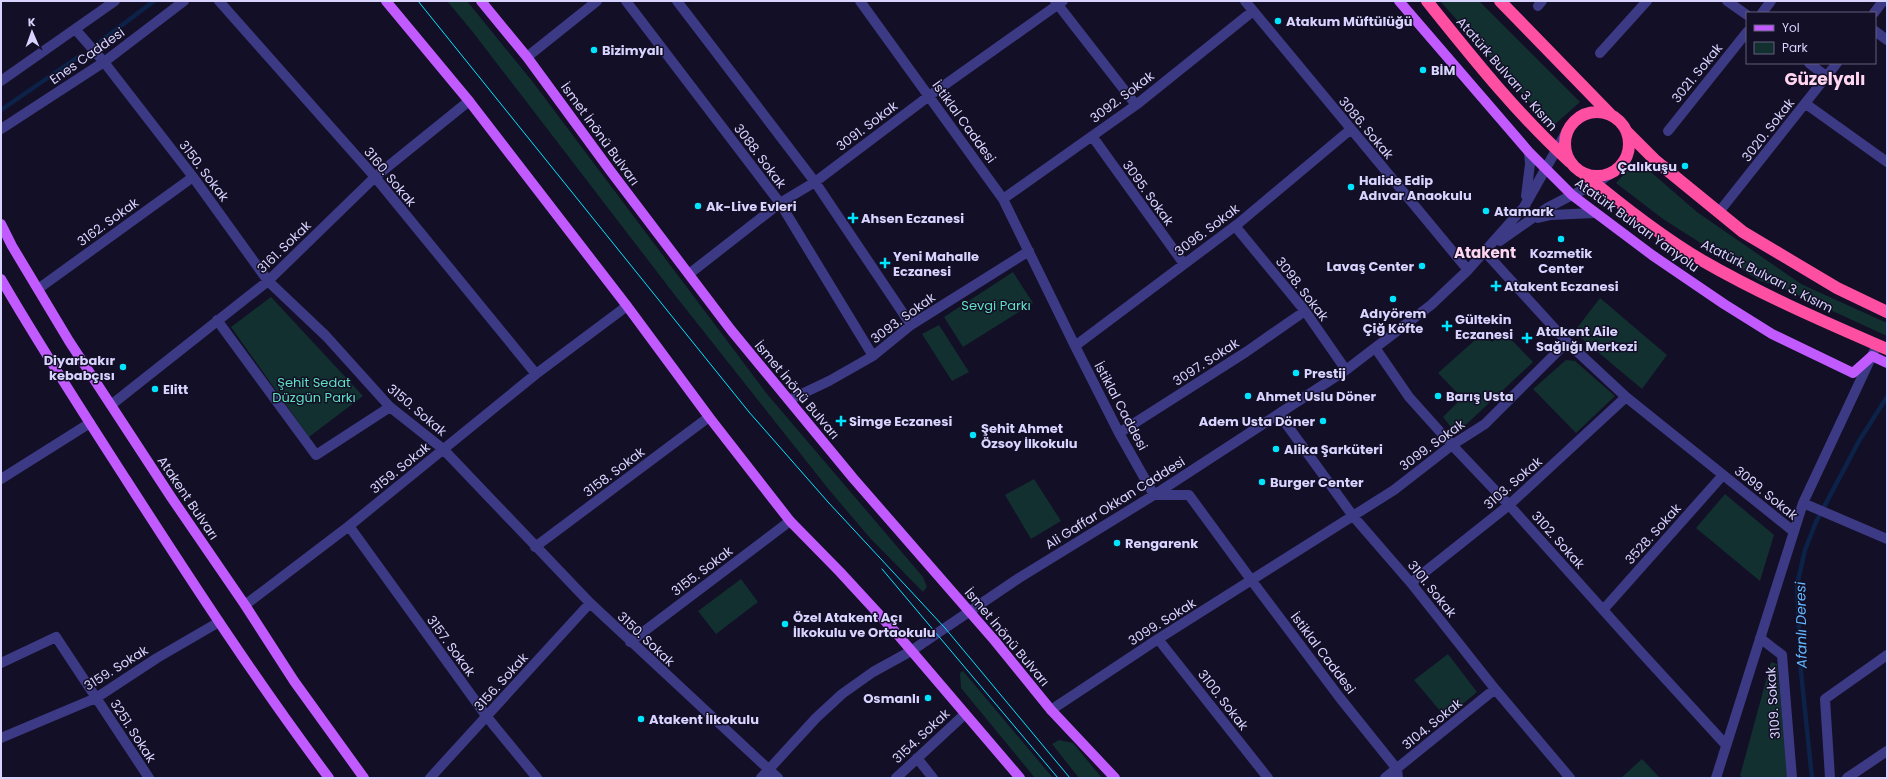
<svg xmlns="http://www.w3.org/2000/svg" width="1888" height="779" font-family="Poppins,sans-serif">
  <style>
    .green { fill: #12302f }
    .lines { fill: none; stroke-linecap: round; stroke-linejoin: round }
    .stream { stroke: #0c2248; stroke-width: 4.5 }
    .minor { stroke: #3d3a85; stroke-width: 10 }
    .major { stroke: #c25bff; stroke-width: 10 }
    .highway { stroke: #ff4fa3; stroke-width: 12 }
    .tram { stroke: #00e5ff; stroke-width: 1 }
    .poi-dot { fill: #00e5ff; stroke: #130f26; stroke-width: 1.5 }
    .labels { text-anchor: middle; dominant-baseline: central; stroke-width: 3; stroke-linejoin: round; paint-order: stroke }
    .poi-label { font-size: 13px; font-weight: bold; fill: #d9d4ff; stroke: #130f26; text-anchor: start }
    .street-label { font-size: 13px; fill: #d9d4ff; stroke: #130f26 }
    .park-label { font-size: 13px; fill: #5fe0c0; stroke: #130f26 }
    .water-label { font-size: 14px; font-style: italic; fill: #62b6ff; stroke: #130f26 }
    .quarter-label { font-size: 15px; font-weight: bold; fill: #ffd6f0; stroke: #130f26 }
    .district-label { font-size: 17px; font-weight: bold; fill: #ffd6f0; stroke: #130f26 }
  </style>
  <rect width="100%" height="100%" fill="#130f26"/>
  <!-- green -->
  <path class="green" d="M447,1h20l65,80 235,313 156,183 4,10 -4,5 -53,-54 -40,-47 -156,-197 -202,-263z
    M1440,1h39l101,101 -28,25z
    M1637,160l60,52 104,72 86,39v13l-109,-50 -18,-5 -97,-62 -47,-36z
    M1013,272l20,31 -70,44 -19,-30z
    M271,297l92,99 -54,41 -78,-110z
    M1600,298l67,57 -25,34 -68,-57z
    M939,325l30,47 -17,9 -30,-47z
    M1504,332l29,30 -77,72 -13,-17 19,-19 -24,-25 45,-40 9,9z
    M1566,360l9,1 40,35 -39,37 -43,-44z
    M1034,479l27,42 -30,18 -26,-44z
    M1725,494l49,41 -14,46 -64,-53z
    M741,579l17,23 -42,32 -18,-23z
    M1448,654l29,38 -31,26 -32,-38z
    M1771,662l6,2 11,114h-43l-5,-2z
    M963,671l90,107h-18l-74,-90 -1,-15z
    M1059,740l14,3 29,35h-23l-27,-34z
    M1642,759l18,19h-39z"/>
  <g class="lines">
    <!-- stream -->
    <path class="stream" d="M101,41l53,-40
      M1,110l80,-55
      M1812,778l-11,-106 -4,-87 8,-35 11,-28 43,-81 28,-44"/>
    <!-- minor -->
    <path class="minor" d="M219,1l156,176 161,197
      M626,1l154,202 93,153
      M677,1l138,181 96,143
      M860,1l143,198 72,147 44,87 35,62h35l63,86 88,117 57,71 1,9
      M1055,1l81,104
      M1245,1l223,269
      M1727,1l20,14
      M1538,6l4,-5
      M1762,13l9,-12
      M1874,13l9,-12
      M75,29l29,33 89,115 75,104 58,55 64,71 53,42 147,154 188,175
      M1875,31l12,9
      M1600,53l47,-52
      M527,57l70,-56
      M1809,63l18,14
      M1,81l114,-80
      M1806,104l81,58
      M1,129l103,-67 80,-61
      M1668,131l79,-99
      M1092,136l92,128
      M1526,196l4,-32 -1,-12
      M1003,199l133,-94 117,-94
      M1719,212l118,-149
      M1538,218l13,-3 43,-2
      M1235,226l70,85 41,59
      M1500,241l47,-33 25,-13 24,-11 20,-14
      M1485,252l82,90
      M689,274l91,-71 35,-21 114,-86 134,-95
      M38,289l155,-112
      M217,320l99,135 74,-48
      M1075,346l164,-123 111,-93
      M1376,349l33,48 43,48 57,60 130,145 87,95
      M789,400l40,-19 44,-25 38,-31 118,-74
      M111,405l157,-124 107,-104 94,-76
      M1279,414l74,102 58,67 84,106 75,89
      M1119,433l127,-81 59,-41
      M1,479l89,-56
      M1803,503l84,36
      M349,526l138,191 50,61
      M535,547l174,-130
      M1411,583l98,-78 117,-108
      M245,605l104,-79 187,-152 91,-68
      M1603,610l120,-135
      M1760,638l22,17 10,123
      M1158,639l110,139
      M630,642l160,-121
      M1,663l55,-26 93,141
      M1051,710l107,-71 236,-149 58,-45 33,-21 82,-82 59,55 167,134
      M1,738l95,-40 61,-40 62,-36
      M917,758l16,20
      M430,778l160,-175
      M761,778l55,-60 26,-24 31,-22 38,-21 108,-73 135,-83 192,-125 85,-65 37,-35 56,-63 44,-78
      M896,778l69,-64
      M1385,778l110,-89
      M1716,778l87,-275 74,-158
      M1830,778l-5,-79 62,-44
      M1847,778l40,-27"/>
    <!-- major -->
    <path class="major" d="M386,1l83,100 158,205 82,111 81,104 50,51 58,63 122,143
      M481,1l46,56 85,116 119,157 122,148 142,163 56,69 64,68
      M1399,1l130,151 43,43 80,60 72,49 48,30 81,39 19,-17 15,7
      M1,224l11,22 57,95 102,156 74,108 49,76 70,97
      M1,279c40,69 83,135 126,202 65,101 130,201 202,297"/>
    <!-- highway -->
    <path class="highway" d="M1427,1c45,56 90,113 143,161
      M1500,1l110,113
      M1565 144a32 32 0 1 1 64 0a32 32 0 1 1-64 0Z
      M1627,132l29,29 87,71 94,56 50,24
      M1583,173c38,32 78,63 120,88 59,34 122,61 184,88"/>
    <!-- tram -->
    <path class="tram" d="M418,1l331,411 79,90 117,126 125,150
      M882,569l176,209"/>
  </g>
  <!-- markers -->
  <g class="poi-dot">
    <circle cx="1278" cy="21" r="4"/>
    <circle cx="594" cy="50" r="4"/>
    <circle cx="1423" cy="70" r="4"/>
    <circle cx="1685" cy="166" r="4"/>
    <circle cx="1351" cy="187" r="4"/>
    <circle cx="698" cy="206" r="4"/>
    <circle cx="1486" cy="211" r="4"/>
    <path d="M851 212h4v4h4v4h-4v4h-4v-4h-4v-4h4z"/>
    <circle cx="1561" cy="239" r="4"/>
    <path d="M883 257h4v4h4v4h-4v4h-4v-4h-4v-4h4z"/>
    <circle cx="1422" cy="266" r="4"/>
    <path d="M1494 280h4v4h4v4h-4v4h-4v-4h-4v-4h4z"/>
    <circle cx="1393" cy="299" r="4"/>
    <path d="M1445 320h4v4h4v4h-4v4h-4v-4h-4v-4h4z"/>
    <path d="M1525 332h4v4h4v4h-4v4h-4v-4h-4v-4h4z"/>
    <circle cx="123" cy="367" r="4"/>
    <circle cx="1296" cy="373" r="4"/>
    <circle cx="155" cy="389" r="4"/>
    <circle cx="1248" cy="396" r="4"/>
    <circle cx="1438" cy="396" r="4"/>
    <path d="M839 415h4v4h4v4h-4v4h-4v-4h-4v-4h4z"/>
    <circle cx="1323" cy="421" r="4"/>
    <circle cx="973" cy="435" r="4"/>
    <circle cx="1276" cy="449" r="4"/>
    <circle cx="1262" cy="482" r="4"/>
    <circle cx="1117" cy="543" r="4"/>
    <circle cx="785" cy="624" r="4"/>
    <circle cx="928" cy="698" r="4"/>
    <circle cx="641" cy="719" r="4"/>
  </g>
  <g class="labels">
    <!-- poi labels -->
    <g class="poi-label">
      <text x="1286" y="21">Atakum Müftülüğü</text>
      <text x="602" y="50">Bizimyalı</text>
      <text x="1431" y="70">BİM</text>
      <text x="1677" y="166" text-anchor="end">Çalıkuşu</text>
      <text x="1359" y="180">Halide Edip<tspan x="1359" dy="15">Adıvar Anaokulu</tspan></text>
      <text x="706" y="206">Ak-Live Evleri</text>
      <text x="1494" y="211">Atamark</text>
      <text x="861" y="218">Ahsen Eczanesi</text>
      <text x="1561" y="253" text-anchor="middle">Kozmetik<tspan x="1561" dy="15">Center</tspan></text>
      <text x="893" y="256">Yeni Mahalle<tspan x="893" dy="15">Eczanesi</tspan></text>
      <text x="1414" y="266" text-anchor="end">Lavaş Center</text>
      <text x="1504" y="286">Atakent Eczanesi</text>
      <text x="1393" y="313" text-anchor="middle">Adıyörem<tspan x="1393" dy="15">Çiğ Köfte</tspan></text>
      <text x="1455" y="319">Gültekin<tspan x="1455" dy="15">Eczanesi</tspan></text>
      <text x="1536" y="331">Atakent Aile<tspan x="1536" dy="15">Sağlığı Merkezi</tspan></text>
      <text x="115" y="360" text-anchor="end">Diyarbakır<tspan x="115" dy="15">kebabçısı</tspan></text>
      <text x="1304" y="373">Prestij</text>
      <text x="163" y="389">Elitt</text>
      <text x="1256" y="396">Ahmet Uslu Döner</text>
      <text x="1446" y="396">Barış Usta</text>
      <text x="849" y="421">Simge Eczanesi</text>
      <text x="1315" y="421" text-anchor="end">Adem Usta Döner</text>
      <text x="981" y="428">Şehit Ahmet<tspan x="981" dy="15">Özsoy İlkokulu</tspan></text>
      <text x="1284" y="449">Alika Şarküteri</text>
      <text x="1270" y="482">Burger Center</text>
      <text x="1125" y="543">Rengarenk</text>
      <text x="793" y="617">Özel Atakent Açı<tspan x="793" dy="15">İlkokulu ve Ortaokulu</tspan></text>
      <text x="920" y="698" text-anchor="end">Osmanlı</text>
      <text x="649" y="719">Atakent İlkokulu</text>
    </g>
    <!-- street labels -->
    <g class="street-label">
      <text transform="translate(87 56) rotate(-35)">Enes Caddesi</text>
      <text transform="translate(1697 73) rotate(-51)">3021. Sokak</text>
      <text transform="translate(1507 74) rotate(49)">Atatürk Bulvarı 3. Kısım</text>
      <text transform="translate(1122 97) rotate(-37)">3092. Sokak</text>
      <text transform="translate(964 122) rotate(54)">İstiklal Caddesi</text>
      <text transform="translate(867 126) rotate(-37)">3091. Sokak</text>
      <text transform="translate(1366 128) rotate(50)">3086. Sokak</text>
      <text transform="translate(1768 130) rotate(-52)">3020. Sokak</text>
      <text transform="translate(600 134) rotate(54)">İsmet İnönü Bulvarı</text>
      <text transform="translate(760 156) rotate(53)">3088. Sokak</text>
      <text transform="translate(204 171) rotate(53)">3150. Sokak</text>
      <text transform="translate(390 177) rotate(50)">3160. Sokak</text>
      <text transform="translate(1148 193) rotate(54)">3095. Sokak</text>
      <text transform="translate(108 222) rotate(-36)">3162. Sokak</text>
      <text transform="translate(1637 225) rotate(36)">Atatürk Bulvarı Yanyolu</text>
      <text transform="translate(1207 230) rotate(-37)">3096. Sokak</text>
      <text transform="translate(284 247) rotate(-44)">3161. Sokak</text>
      <text transform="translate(1767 276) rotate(27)">Atatürk Bulvarı 3. Kısım</text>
      <text transform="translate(1302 289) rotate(52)">3098. Sokak</text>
      <text transform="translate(903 318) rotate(-36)">3093. Sokak</text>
      <text transform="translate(1206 362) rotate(-33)">3097. Sokak</text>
      <text transform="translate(797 390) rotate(50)">İsmet İnönü Bulvarı</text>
      <text transform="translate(1121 406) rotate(62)">İstiklal Caddesi</text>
      <text transform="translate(417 410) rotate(40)">3150. Sokak</text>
      <text transform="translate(1432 445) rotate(-36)">3099. Sokak</text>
      <text transform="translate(400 468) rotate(-39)">3159. Sokak</text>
      <text transform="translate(614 472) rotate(-37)">3158. Sokak</text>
      <text transform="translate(1513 483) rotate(-41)">3103. Sokak</text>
      <text transform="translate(1766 493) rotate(39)">3099. Sokak</text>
      <text transform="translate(188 498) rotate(56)">Atakent Bulvarı</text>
      <text transform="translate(1115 503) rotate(-32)">Ali Gaffar Okkan Caddesi</text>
      <text transform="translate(1653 534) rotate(-48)">3528. Sokak</text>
      <text transform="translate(1558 540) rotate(48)">3102. Sokak</text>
      <text transform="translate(702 571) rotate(-37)">3155. Sokak</text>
      <text transform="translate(1432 589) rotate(51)">3101. Sokak</text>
      <text transform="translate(1162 622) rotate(-32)">3099. Sokak</text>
      <text transform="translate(1007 637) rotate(50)">İsmet İnönü Bulvarı</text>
      <text transform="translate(646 639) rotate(43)">3150. Sokak</text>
      <text transform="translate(451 646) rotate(54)">3157. Sokak</text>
      <text transform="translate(1323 653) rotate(53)">İstiklal Caddesi</text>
      <text transform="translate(116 668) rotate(-32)">3159. Sokak</text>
      <text transform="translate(501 682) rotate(-48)">3156. Sokak</text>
      <text transform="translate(1223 700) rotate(52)">3100. Sokak</text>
      <text transform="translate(1773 703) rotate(-94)">3109. Sokak</text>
      <text transform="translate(1432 724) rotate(-39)">3104. Sokak</text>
      <text transform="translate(133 731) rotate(57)">3251. Sokak</text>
      <text transform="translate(921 736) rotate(-43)">3154. Sokak</text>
    </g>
    <!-- park labels -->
    <g class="park-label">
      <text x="996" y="305">Sevgi Parkı</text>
      <text x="314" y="382">Şehit Sedat<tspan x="314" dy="15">Düzgün Parkı</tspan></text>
    </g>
    <!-- water labels -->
    <g class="water-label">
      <text transform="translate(1801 625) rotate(-91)">Afanlı Deresi</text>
    </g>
    <!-- quarter labels -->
    <g class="quarter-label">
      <text x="1485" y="252">Atakent</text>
    </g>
    <!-- district labels -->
    <g class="district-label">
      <text x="1825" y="79">Güzelyalı</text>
    </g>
  </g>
  <!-- border -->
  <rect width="1888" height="779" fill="none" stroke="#d9d4ff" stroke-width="4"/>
  <!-- legend -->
  <rect x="1746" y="12" width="130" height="52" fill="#130f26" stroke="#625e7d"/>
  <rect x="1754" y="25" width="20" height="6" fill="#c25bff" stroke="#625e7d"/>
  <text x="1782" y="32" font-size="12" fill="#d9d4ff">Yol</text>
  <rect x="1754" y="42" width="20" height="12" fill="#12302f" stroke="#625e7d"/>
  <text x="1782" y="52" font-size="12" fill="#d9d4ff">Park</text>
  <!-- north arrow -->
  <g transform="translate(32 32) rotate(358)" stroke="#130f26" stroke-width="3" paint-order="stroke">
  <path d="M0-3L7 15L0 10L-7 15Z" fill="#d9d4ff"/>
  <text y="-6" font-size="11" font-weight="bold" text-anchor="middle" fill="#d9d4ff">K</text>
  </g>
</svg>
